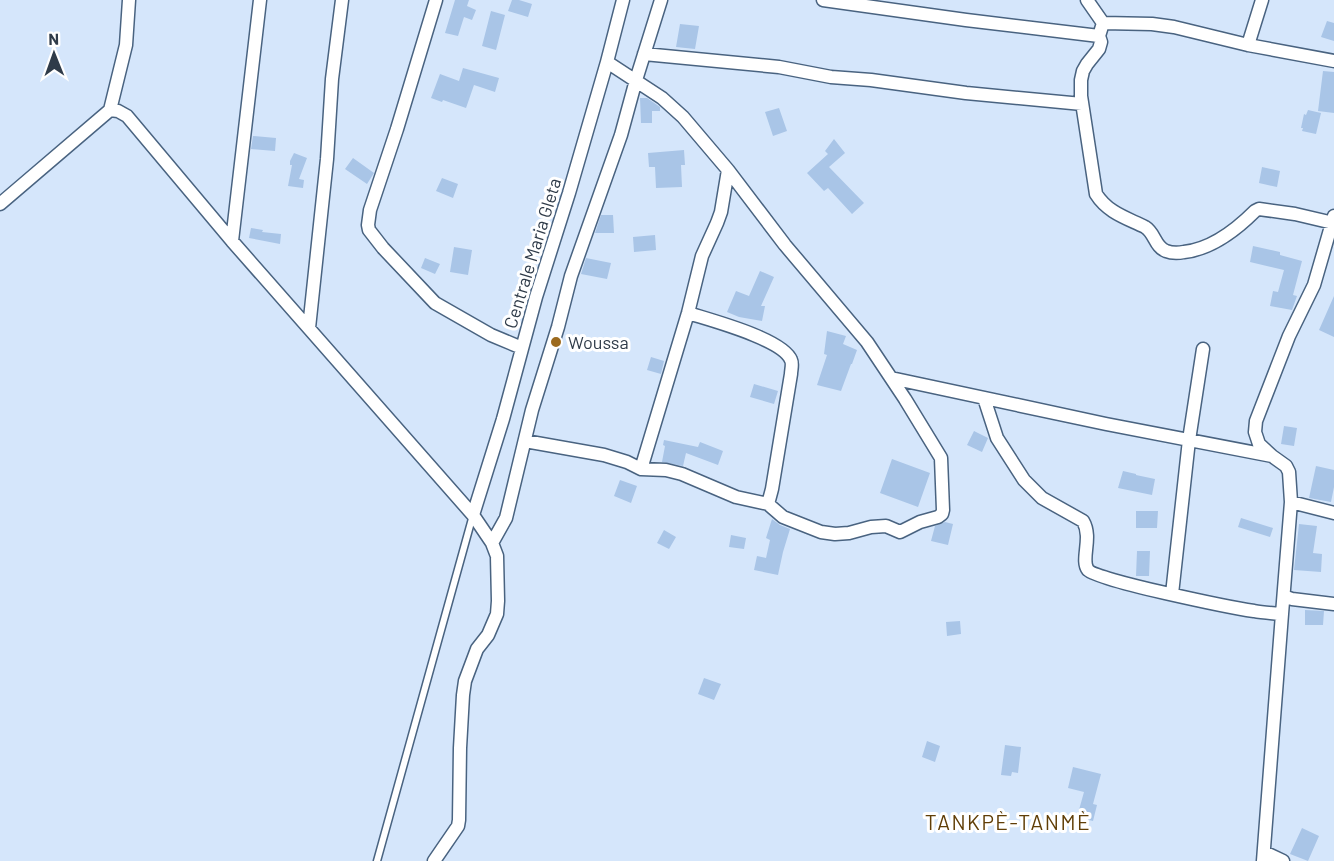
<svg xmlns="http://www.w3.org/2000/svg" width="1334" height="861" font-family="Barlow,sans-serif">
  <style>
    .building { fill: #a9c5e7 }
    .lines { fill: none; stroke-linecap: round; stroke-linejoin: round }
    .lane-casing { stroke: #496380; stroke-width: 9 }
    .street-casing { stroke: #496380; stroke-width: 15 }
    .lane { stroke: #fff; stroke-width: 6 }
    .street { stroke: #fff; stroke-width: 12 }
    .poi-dot { fill: #9c6a1e; stroke: #fff; stroke-width: 2 }
    .labels { text-anchor: middle; dominant-baseline: central; stroke-width: 6; stroke-linejoin: round; paint-order: stroke }
    .street-label { font-size: 18px; fill: #2f3b49; stroke: #fff }
    .poi-label { font-size: 18px; fill: #2f3b49; stroke: #fff; text-anchor: start }
    .quarter-label { font-size: 21px; letter-spacing: 1.5px; fill: #603e07; stroke: #fff }
  </style>
  <rect width="100%" height="100%" fill="#d5e6fb"/>
  <!-- building -->
  <path class="building" d="M455,0h14l-2,6 9,4 -4,10 -8,-3 -6,19 -13,-3z
    M512,0h7l13,4 -4,13 -20,-6z
    M491,11l14,4 -9,35 -14,-4z
    M1327,21l7,2v18l-13,-4z
    M680,24l19,2 -4,23 -19,-2z
    M463,68l36,10 -4,14 -21,-7 -8,23 -23,-8 -1,2 -11,-4 9,-24 19,7z
    M1323,71l11,1v41l-16,-2z
    M640,98h7l13,9v4h-8v12h-11z
    M779,108l8,23 -14,5 -8,-24z
    M1308,110l13,3 -5,21 -14,-3 1,-3h-2l3,-14 2,1z
    M253,136l23,2 -1,13 -24,-2z
    M834,139l11,14 -16,14 35,36 -12,11 -24,-26 -4,3 -17,-18 21,-19 -3,-3z
    M684,150l1,15h-4l1,22 -26,1 -1,-21h-6l-1,-14z
    M294,153l13,5 -8,21 5,1 -1,8 -15,-2 4,-21h-2v-4z
    M353,158l21,15 -7,11 -22,-15z
    M1262,167l18,4 -3,16 -18,-4z
    M442,178l16,6 -5,14 -17,-7z
    M601,215h12l1,18h-19z
    M251,228l12,2 -1,2 19,2 -1,10 -31,-6z
    M655,235l1,15 -22,2 -1,-15z
    M1253,246l27,6v3l22,6 -9,34 4,1 -5,14 -22,-4 3,-15 5,1 6,-22 -34,-8z
    M454,247l18,3 -4,25 -18,-3z
    M425,258l15,6 -5,10 -14,-6z
    M586,258l25,5 -4,16 -26,-5z
    M760,271l14,6 -13,29h4l-3,15 -23,-4 -12,-5 9,-21 13,5z
    M1334,296v41l-15,-7z
    M827,331l19,5 -3,8 14,6 -5,14h-1l-10,27 -24,-6 10,-30 -3,-1z
    M651,357l13,4 -3,13 -14,-4z
    M754,384l24,7 -4,13 -24,-7z
    M1284,426l13,2 -3,18 -13,-2z
    M974,431l14,7 -6,14 -15,-7z
    M664,440l34,7 2,-5 23,9 -5,14 -32,-12 -3,13 -21,-4 3,-16 -2,-1z
    M892,459l38,14 -12,34 -38,-14z
    M1316,466l18,4v17l-3,15 -22,-4z
    M1123,471l13,3v1l19,4 -3,16 -34,-7z
    M620,480l17,6 -6,17 -17,-7z
    M1136,511h22l-1,17h-21z
    M1241,518l32,10 -3,9 -32,-10z
    M772,519l8,6 10,4 -7,23 -5,23 -24,-5 3,-14 9,2 4,-18 -4,-2z
    M945,522l8,2 -5,21 -17,-4 4,-15z
    M1299,524l18,2 -4,27 9,1 -1,18 -27,-2z
    M664,530l12,7 -7,12 -12,-6z
    M731,535l15,3 -2,11 -15,-2z
    M1137,551h13l-1,25h-13z
    M1305,610l19,1 -1,14h-18z
    M960,621l1,13 -14,2 -1,-14z
    M704,678l17,6 -7,16 -16,-6z
    M927,741l13,5 -5,16 -13,-5z
    M1005,745l16,2 -3,26 -6,-1 -1,4 -10,-1z
    M1073,767l28,7 -8,30 4,1 -4,16 -16,-4 7,-25 -16,-4z
    M1302,828l17,8 -11,25 -18,-7z"/>
  <g class="lines">
    <!-- lane casing -->
    <g class="lane-casing">
      <path id="lane" d="M377,861l96,-346"/>
    </g>
    <!-- street casing -->
    <g class="street-casing">
      <path id="street" d="M436,0l-39,129 -27,81 -2,15 1,5 14,18 52,55 56,32 31,13
        M823,0l143,20 133,16
        M1087,0l16,23
        M1103,23l-4,13 2,6 -2,7 -12,15 -4,7 -2,9v16l15,98c12,19 31,24 49,33 10,6 10,20 21,24 5,2 13,2 18,1 28,-3 52,-22 71,-41l4,-2 36,5 38,9
        M1103,23l49,1 22,3 74,18 86,16
        M1248,45l14,-45
        M644,54l135,13 52,10 40,3 95,13 116,11
        M607,62l55,36 21,19 45,53 57,75 82,97 38,57 36,59 2,52 -1,4 -4,3 -18,5 -20,10 -14,-6 -15,1 -22,6 -14,1 -14,-2 -38,-15 -15,-13
        M110,110l8,1 9,5 105,125 241,274 19,28 5,13 1,45 -1,13 -9,21 -11,14 -12,32 -2,14 -3,53 -1,72 -1,6 -24,35
        M0,204l110,-94 16,-65 3,-45
        M232,241l28,-241
        M309,328l18,-169 5,-80 10,-79
        M891,378l215,46 166,32
        M984,398l13,40 27,42 18,18 41,23c10,17 -3,39 5,49 7,10 145,38 166,41 9,2 19,2 28,3l-19,247
        M525,441l79,14 23,7 14,7 25,1 16,4 54,23 32,7 4,-15 19,-115c0,-4 2,-10 0,-14 -8,-21 -81,-40 -103,-47
        M641,469l47,-156 14,-57 15,-33 4,-11 7,-42
        M1291,502l43,11
        M473,515l30,-96 33,-122 33,-104 38,-131 16,-62
        M492,543l14,-25 26,-108 26,-83 13,-51 50,-141 15,-55 25,-80
        M1172,594l17,-154 14,-91
        M1284,596l8,3 42,5
        M1282,614l9,-112 -2,-30 -3,-6 -14,-10 -13,-12 -4,-12 1,-11 33,-85 25,-51 20,-69
        M1264,852l19,9"/>
    </g>
    <!-- lane -->
    <use href="#lane" class="lane"/>
    <!-- street -->
    <use href="#street" class="street"/>
  </g>
  <!-- markers -->
  <circle class="poi-dot" cx="556" cy="342" r="6"/>
  <g class="labels">
    <!-- street labels -->
    <g class="street-label">
      <text transform="translate(532 253) rotate(-73)">Centrale Maria Gleta</text>
    </g>
    <!-- poi labels -->
    <g class="poi-label">
      <text x="568" y="342">Woussa</text>
    </g>
    <!-- quarter labels -->
    <g class="quarter-label">
      <text x="1008" y="821">TANKPÈ-TANMÈ</text>
    </g>
  </g>
  <!-- north arrow -->
  <g transform="translate(54 54) rotate(359)" stroke="#ffffff" stroke-width="4.5" paint-order="stroke">
  <path d="M0-4.5L10 22L0 15L-10 22Z" fill="#2f3b49"/>
  <text y="-9" font-size="16" font-weight="bold" text-anchor="middle" fill="#2f3b49">N</text>
  </g>
</svg>
